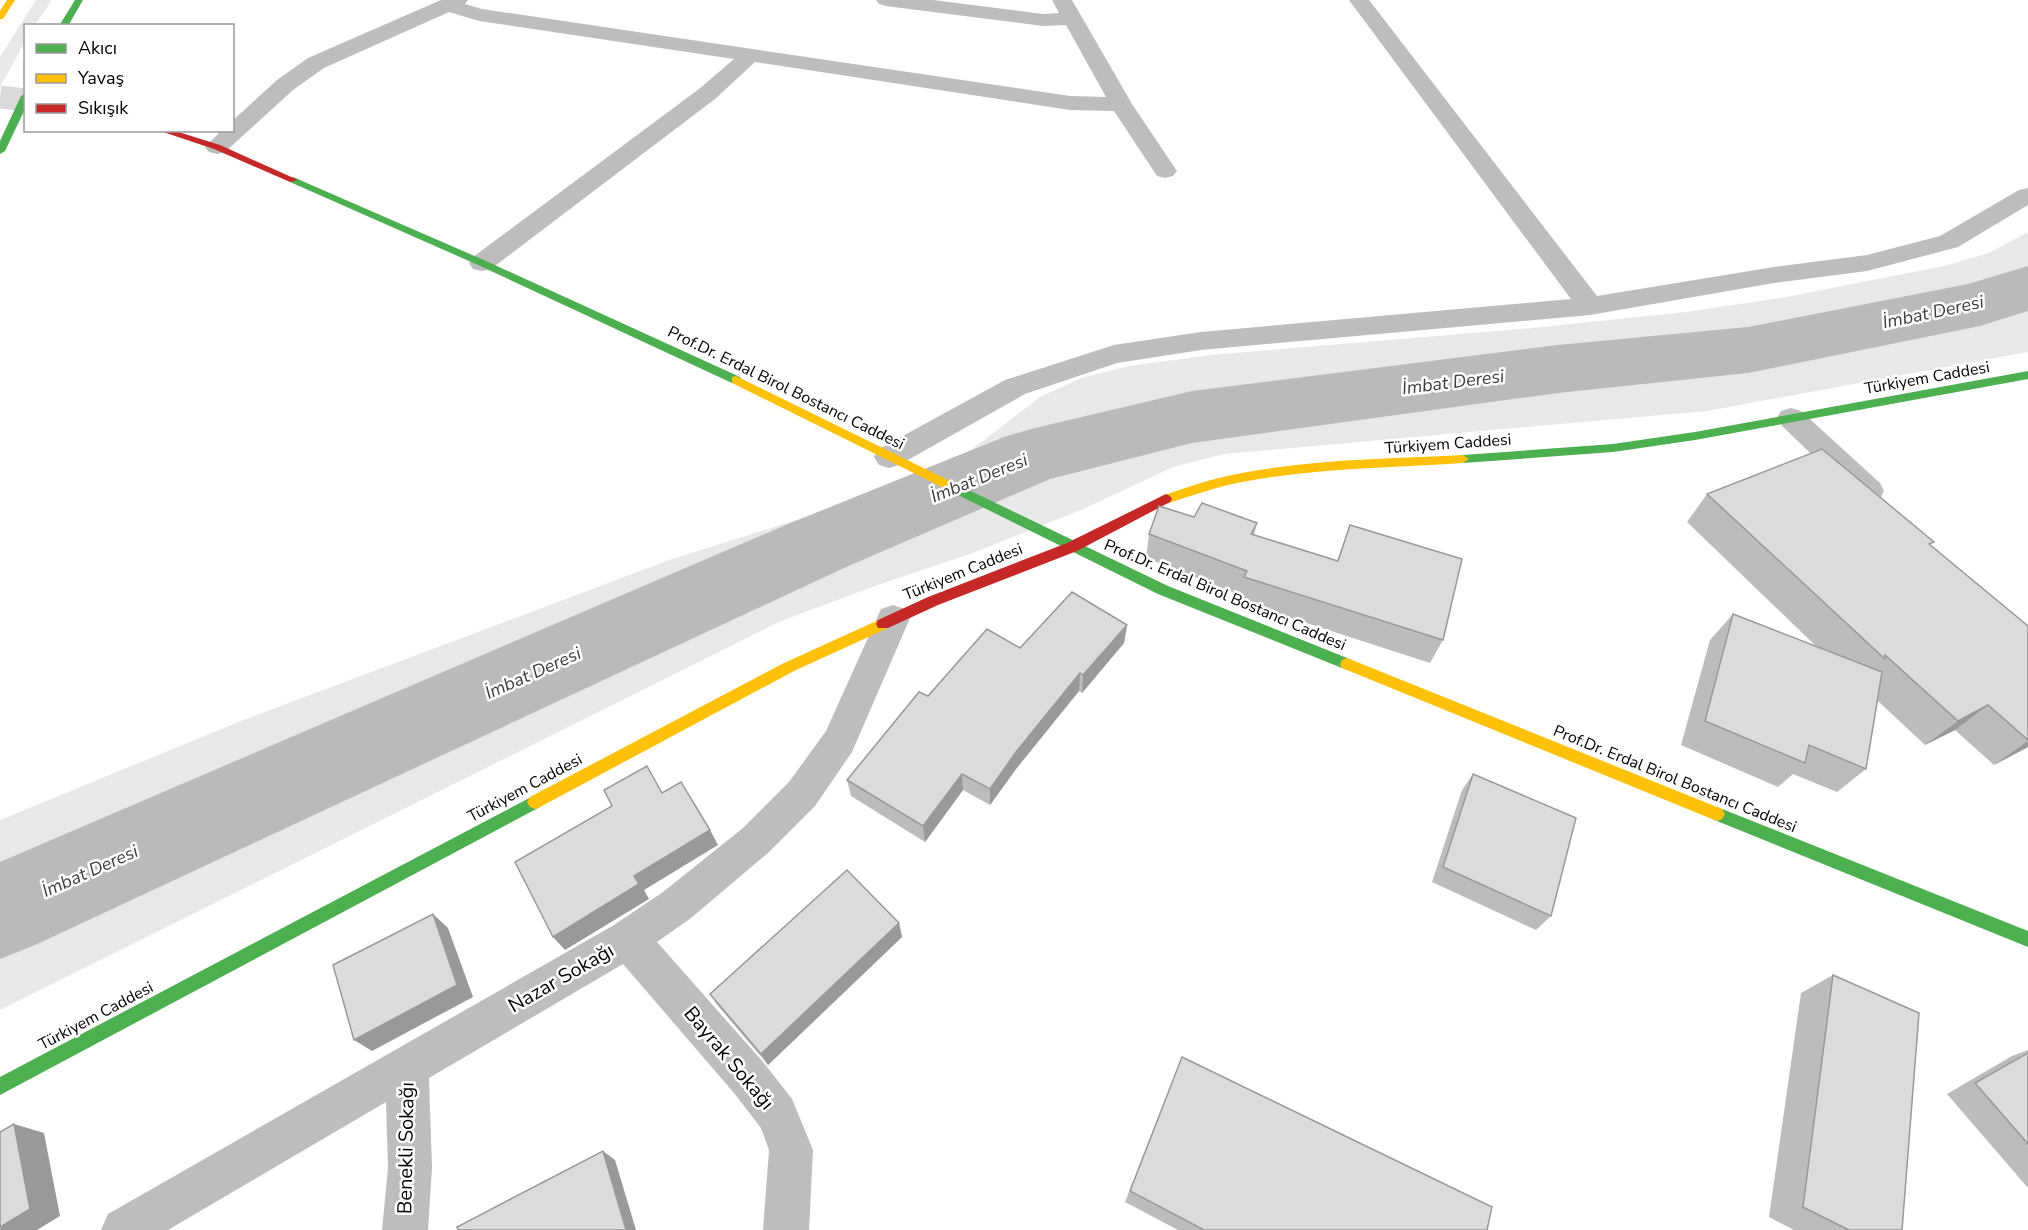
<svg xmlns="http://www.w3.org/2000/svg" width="2028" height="1230" font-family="'Nunito Sans',sans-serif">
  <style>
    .green { fill: #e8e8e8 }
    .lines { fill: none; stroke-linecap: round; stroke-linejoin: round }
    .river { fill: #bababa; fill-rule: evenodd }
    .secondary-tunnel { stroke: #d9d9d9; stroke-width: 23; stroke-dasharray: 23 11; stroke-linecap: butt }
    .street { fill: #bdbdbd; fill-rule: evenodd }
    .fast { fill: #4caf50; fill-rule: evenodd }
    .slow { fill: #ffc107; fill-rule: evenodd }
    .jam { fill: #c62828; fill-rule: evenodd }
    .wall { fill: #bcbcbc }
    .shaded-wall { fill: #999 }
    .building { fill: #dbdbdb; stroke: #999; stroke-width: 1.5 }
    .labels { text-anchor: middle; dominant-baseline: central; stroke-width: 5; stroke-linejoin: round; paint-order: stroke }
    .street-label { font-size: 16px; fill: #000; stroke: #fff }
    .water-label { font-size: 18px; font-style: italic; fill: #3d3d3d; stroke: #fff }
    .near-street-label { font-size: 20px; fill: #000; stroke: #fff }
  </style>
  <rect width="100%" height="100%" fill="#fff"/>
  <!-- green -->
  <path class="green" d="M36,0h16l-17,25 -9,1 -1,16 -25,45v-30z
    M2028,232v120l-321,59 -483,43 -51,13 -92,43 -111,44 -95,32 -94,35 -781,389v-190l241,-99 431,-162 227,-71 67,-34 74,-57 41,-19 48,-12 82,-11 321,-27 154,-16 100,-15 158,-31 45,-13z"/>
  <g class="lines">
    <!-- river -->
    <path class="river" d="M2028,266v45l-48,15 -232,47 -190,20 -366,50 -142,36 -206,89 -809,377 -35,14v-97l788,-338 216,-87 27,-8 161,-38 366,-46 190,-18 220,-43z"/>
    <!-- secondary-tunnel -->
    <path class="secondary-tunnel" d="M0,97l26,3"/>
    <!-- street -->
    <path class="street" d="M441,0h27l-3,4 17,5 588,87 36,1 -40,-72 -23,1 -157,-20 -7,-2 -3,-4h57l110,14 16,-1 -7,-13h20l60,104 45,67 -4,5 -8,2 -8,-2 -43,-65 -44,-1 -315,-48 -40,37 -224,170 -9,2 -9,-2 -4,-6 4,-6 226,-168 35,-30 -255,-38 -30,-9 -125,56 -31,22 -68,62 -8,2 -8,-2 -4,-5 17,-17h10v-9l45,-41 31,-22z
      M1349,0h20l228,296 177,-29 93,-12 73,-19 79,-46 9,-2v17l-70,42 -91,24 -93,12 -184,32 -389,35 -84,13 -92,31 -126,71 -10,3 -10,-3 -5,-8 5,-8 126,-69 109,-35 87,-13 370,-33z
      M1791,408l10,3 79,72 4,8 -4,8 -11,3 -11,-3 -77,-74 -4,-7 4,-7z
      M893,605l12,4 5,9 -58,134 -37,54 -46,46 -78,66 -34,24 107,121 28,36 21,51 -4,80h-46l6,-80 -8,-22 -27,-35 -111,-129 -194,114 3,90 -4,62h-46l6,-62 -2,-66 -218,128h-67l7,-16 506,-289 49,-33 80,-64 46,-46 37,-51 55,-122z"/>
    <!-- fast -->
    <path class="fast" d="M75,0h8l-15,26h-9z
      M26,93v14l-21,44 -5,3v-13l21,-45z
      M293,177l193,84 254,116 2,3 -6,4 -4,-1 -254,-118 -188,-83v-4z
      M2028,371v8l-333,61 -82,12 -150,11 -6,-4 6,-4 150,-11 82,-12z
      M950,481l218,105 184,74 2,4 -2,4 -5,2 -5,-2 -184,-74 -212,-105 -2,-3z
      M535,795l5,2 3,5 -3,5 -540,288v-18z
      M1717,807l311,124v16l-316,-128 -3,-5 3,-5z"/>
    <!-- slow -->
    <path class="slow" d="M7,0h8l-12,19h-3v-8z
      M736,376l218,107 2,3 -2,3h-8l-214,-106v-6z
      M1463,455l6,4 -6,4c-75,5 -152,5 -226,20 -24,5 -47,13 -71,21l-6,-5 2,-3c25,-9 49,-17 75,-22 74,-15 151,-15 226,-19z
      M883,618l5,2 2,4 -2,4 -94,43 -254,136 -5,2 -5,-2 -3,-5 3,-5 254,-134z
      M1347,658l375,151 3,5 -3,5 -5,2 -5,-2 -370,-151 -2,-4 2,-4z"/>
    <!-- jam -->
    <path class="jam" d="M157,130h15l48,15 78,35 -8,2 -76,-33z
      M1166,494l4,2 2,3 -2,3 -93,49 -139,54 -50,23h-10l-2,-4 2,-4 50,-23 139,-54z"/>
  </g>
  <!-- wall -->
  <path class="wall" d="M1707,494l224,51 97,81v121l-34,18 -39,-35 -30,15 -47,-44 -12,68 -29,23 -44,-18 -15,13 -97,-42 29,-105 23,-26 83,32 -129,-124z
    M1257,523l-3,12 83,26 13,-36 93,115 -13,23 -192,-62 2,-6 -94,-37 3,-24z
    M1127,625l-3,18 -42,50 -3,-2 -63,78 -26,36 -27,-15 -38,52 -74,-46 -4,-16 81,-84 92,-48z
    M1473,774l78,142 -15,14 -104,-48 30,-92z
    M899,923l3,14 -134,128 -50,-59 -8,-12z
    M1833,975l69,255h-108l-25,-13 32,-224z
    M2028,1050v138l-81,-94 65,-38z
    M1182,1057l305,173h-309l-53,-28z"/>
  <!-- shaded-wall -->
  <path class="shaded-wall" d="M1127,625l-3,18 -42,50 1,-18z
    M1080,673l-1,18 -63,78 -26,36v-16l26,-37z
    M1988,705l-33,25 -30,15 33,-24z
    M2028,741v6l-34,18z
    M962,774l1,16 -38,52 -2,-16z
    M710,830l8,15 -74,45 5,9 -84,51 -12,-13 81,-61z
    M433,914l15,14 25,69 -101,54 -18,-11z
    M899,923l3,14 -134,128 -7,-11z
    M14,1124l30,9 16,83 -23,14h-37z
    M603,1151l12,9 21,70h-10z"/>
  <!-- building -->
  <path class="building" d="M1822,449l112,93 -5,2 99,82v114l-40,-35 -30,16 -73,-66v4l-178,-165z
    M1202,503l55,20 -6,11 87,27 12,-36 112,34 -19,81 -199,-63 3,-6 -98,-37 10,-28 35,11z
    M1072,592l55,33 -44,50 -3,-2 -64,79 -26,37 -28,-15 -39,52 -76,-46 72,-88 9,4 59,-67 33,19z
    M1733,614l149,58 -16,97 -57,-24 -4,18 -100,-42z
    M647,766l15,27 19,-11 29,48 -76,46 5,8 -86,53 -38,-75 97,-56 -8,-16z
    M1473,774l103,44 -25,98 -108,-49z
    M847,870l52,53 -138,131 -51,-60z
    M433,914l24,71 -103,55 -21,-75z
    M1833,975l86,38 -17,217h-53l-46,-23z
    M2028,1053v91l-53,-61z
    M1182,1057l310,150 -5,23h-283l-74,-39z
    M14,1124l16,85 -30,18v-95z
    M603,1151l23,79h-168l-1,-3z"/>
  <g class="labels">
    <!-- street labels -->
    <g class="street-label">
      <text transform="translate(1927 378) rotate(-10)">Türkiyem Caddesi</text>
      <text transform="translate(786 388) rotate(26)">Prof.Dr. Erdal Birol Bostancı Caddesi</text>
      <text transform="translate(1448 444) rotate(-4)">Türkiyem Caddesi</text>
      <text transform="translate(963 572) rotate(-22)">Türkiyem Caddesi</text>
      <text transform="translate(1225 595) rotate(23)">Prof.Dr. Erdal Birol Bostancı Caddesi</text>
      <text transform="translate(1675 779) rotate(22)">Prof.Dr. Erdal Birol Bostancı Caddesi</text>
      <text transform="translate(525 788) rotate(-28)">Türkiyem Caddesi</text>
      <text transform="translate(96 1016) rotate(-28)">Türkiyem Caddesi</text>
    </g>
    <!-- water labels -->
    <g class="water-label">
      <text transform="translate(1933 312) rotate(-12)">İmbat Deresi</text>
      <text transform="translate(1453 382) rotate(-7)">İmbat Deresi</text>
      <text transform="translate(979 478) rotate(-22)">İmbat Deresi</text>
      <text transform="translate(533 673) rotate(-24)">İmbat Deresi</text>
      <text transform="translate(90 871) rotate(-24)">İmbat Deresi</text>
    </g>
    <!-- near-street labels -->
    <g class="near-street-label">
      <text transform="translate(561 978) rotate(-30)">Nazar Sokağı</text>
      <text transform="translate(729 1058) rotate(50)">Bayrak Sokağı</text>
      <text transform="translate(406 1148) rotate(-89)">Benekli Sokağı</text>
    </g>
  </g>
  <!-- legend -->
  <rect x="24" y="24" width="210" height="108" fill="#ffffff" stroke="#999999" stroke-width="1.5"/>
  <rect x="36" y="44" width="30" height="9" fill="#4caf50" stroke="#999999" stroke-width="1.5"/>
  <text x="78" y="54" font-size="18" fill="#000000">Akıcı</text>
  <rect x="36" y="74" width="30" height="9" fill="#ffc107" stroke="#999999" stroke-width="1.5"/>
  <text x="78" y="84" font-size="18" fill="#000000">Yavaş</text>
  <rect x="36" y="104" width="30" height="9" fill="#c62828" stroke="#999999" stroke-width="1.5"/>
  <text x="78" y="114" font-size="18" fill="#000000">Sıkışık</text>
</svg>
